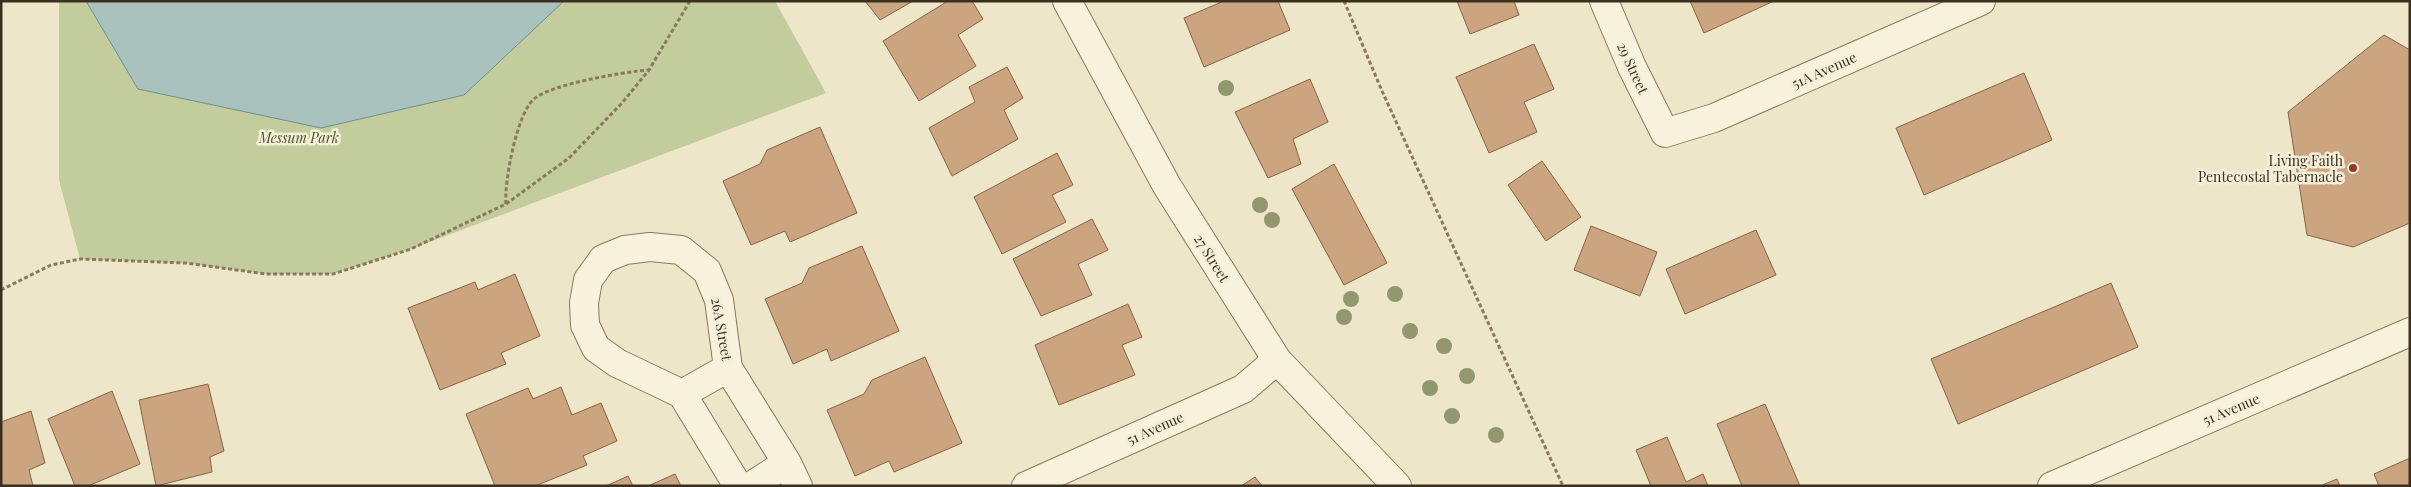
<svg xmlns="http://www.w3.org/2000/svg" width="2411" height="487" font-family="'Playfair Display',serif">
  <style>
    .green { fill: #c3cc9d }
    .water { fill: #aac2bd; stroke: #70918b }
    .building { fill: #cba580; stroke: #896444 }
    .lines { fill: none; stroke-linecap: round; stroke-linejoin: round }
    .minor-casing { stroke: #8a795e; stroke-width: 30 }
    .tertiary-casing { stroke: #8a795e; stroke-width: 30 }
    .path { stroke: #8a795e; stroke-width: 3; stroke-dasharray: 4 2.5; stroke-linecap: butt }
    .minor { stroke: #f8f2dd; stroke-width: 28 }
    .tertiary { stroke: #f8f2dd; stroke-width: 28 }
    .tree { fill: #939770 }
    .poi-dot { fill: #973730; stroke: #f5efd9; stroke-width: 2 }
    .labels { text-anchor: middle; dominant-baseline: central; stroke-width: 5; stroke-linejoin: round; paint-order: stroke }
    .street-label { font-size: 14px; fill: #3b2f21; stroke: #f5efd9 }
    .park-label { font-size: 14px; font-style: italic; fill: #485728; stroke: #f5efd9 }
    .poi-label { font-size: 14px; fill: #3b2f21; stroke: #f5efd9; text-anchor: end }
  </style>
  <rect width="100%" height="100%" fill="#eee6c9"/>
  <!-- green -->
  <path class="green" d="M59,1h716l51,92 -415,156 -78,25h-67l-80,-11 -106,-4 -21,-79z"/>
  <!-- water -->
  <path class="water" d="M86,1h478l-100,94 -143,33 -183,-39z"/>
  <!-- building -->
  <path class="building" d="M865,1h48l-33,19z
    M948,1h24l11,18 -25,16 18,31 -57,35 -36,-60z
    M1224,1h54l12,29 -86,37 -20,-49z
    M1457,1h57l5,14 -49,19z
    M1690,1h84l-70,32z
    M2384,35l26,15v173l-57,24 -46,-12 -19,-123z
    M1534,44l20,45 -30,13 13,30 -48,21 -33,-76z
    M1007,67l16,31 -19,12 14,29 -66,37 -23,-48 46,-26 -6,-15z
    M2024,73l28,67 -128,55 -28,-67z
    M1310,79l18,43 -35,17 8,25 -33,14 -33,-66z
    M820,127l37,86 -67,29 -5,-11 -34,14 -28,-64 37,-17 7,-14z
    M1057,153l16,32 -21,10 14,27 -64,32 -28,-57z
    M1542,161l39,56 -35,24 -38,-56z
    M1334,164l53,99 -43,22 -52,-96z
    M1092,219l16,31 -30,14 14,31 -51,21 -28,-57z
    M1591,226l66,26 -17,44 -66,-26z
    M1756,230l20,45 -91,39 -19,-45z
    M862,246l37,85 -68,30 -4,-12 -34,15 -28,-65 37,-16 7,-15z
    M515,274l25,62 -39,17 5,11 -66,26 -32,-82 67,-26 3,8z
    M2111,283l27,64 -180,77 -27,-65z
    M1128,304l14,33 -20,8 13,30 -76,30 -24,-60z
    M925,357l37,86 -68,29 -5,-11 -34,15 -28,-66 37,-16 8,-14z
    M208,384l16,67 -14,6 2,15 -56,14 -17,-86z
    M561,387l11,28 29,-12 16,38 -34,15 4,9 -52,21h-40l-29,-72 62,-26 5,11z
    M112,391l28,73 -52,22h-13l-27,-67z
    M1765,404l35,82h-58l-25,-62z
    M31,411l14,52 -16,7 4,16h-32v-64z
    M1667,437l19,45 17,-8 5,12h-57l-15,-36z
    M2410,458v28h-31l-5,-12z
    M675,474l6,12h-33z
    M628,476l5,10h-27z
    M1255,477l7,9h-21z
    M2337,479l3,7h-20z"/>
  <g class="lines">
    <!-- minor casing -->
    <g class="minor-casing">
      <path id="minor" d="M1604,1l28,66 33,66 49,-15 267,-117
        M682,394l46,-26
        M738,486l-56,-92 -65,-31 -21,-15 -11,-23 -1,-22 4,-23 15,-21 22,-9 25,-3 31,3 26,21 12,29 9,68 59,95 11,23
        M751,486l36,-23
        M1026,486l217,-97 34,-29
        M2052,486l358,-154"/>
    </g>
    <!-- tertiary casing -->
    <g class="tertiary-casing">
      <path id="tertiary" d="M1067,1l100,185 110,174 120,126"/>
    </g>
    <!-- path -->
    <path class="path" d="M1344,1l38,90 181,395
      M506,204c-2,-22 11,-91 28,-105 17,-15 90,-27 114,-29
      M1,290l50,-25 29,-6 106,4 80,11h67l78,-25 95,-45 63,-46 53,-55 27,-33 41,-69"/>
    <!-- minor -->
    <use href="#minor" class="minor"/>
    <!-- tertiary -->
    <use href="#tertiary" class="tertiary"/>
  </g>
  <!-- trees -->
  <g class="tree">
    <circle cx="1226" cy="88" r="8"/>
    <circle cx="1260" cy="205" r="8"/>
    <circle cx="1272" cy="220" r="8"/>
    <circle cx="1395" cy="294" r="8"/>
    <circle cx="1351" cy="299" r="8"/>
    <circle cx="1344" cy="317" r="8"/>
    <circle cx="1410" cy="331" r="8"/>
    <circle cx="1444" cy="346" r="8"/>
    <circle cx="1467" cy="376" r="8"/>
    <circle cx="1430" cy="388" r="8"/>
    <circle cx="1452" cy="416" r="8"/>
    <circle cx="1496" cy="435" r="8"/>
  </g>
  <!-- markers -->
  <circle class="poi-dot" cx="2353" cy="168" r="5"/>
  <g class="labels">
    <!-- street labels -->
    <g class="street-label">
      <text transform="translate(1633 68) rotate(65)">29 Street</text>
      <text transform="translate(1824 70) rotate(-24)">51A Avenue</text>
      <text transform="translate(1212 258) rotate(58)">27 Street</text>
      <text transform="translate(722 329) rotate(80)">26A Street</text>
      <text transform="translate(2231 409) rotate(-23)">51 Avenue</text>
      <text transform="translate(1155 428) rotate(-24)">51 Avenue</text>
    </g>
    <!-- park labels -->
    <g class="park-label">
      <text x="299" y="137">Messum Park</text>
    </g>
    <!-- poi labels -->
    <g class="poi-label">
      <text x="2343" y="160">Living Faith<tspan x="2343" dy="16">Pentecostal Tabernacle</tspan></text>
    </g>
  </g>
  <!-- border -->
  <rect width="2411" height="487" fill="none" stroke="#3b2f21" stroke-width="5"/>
</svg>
